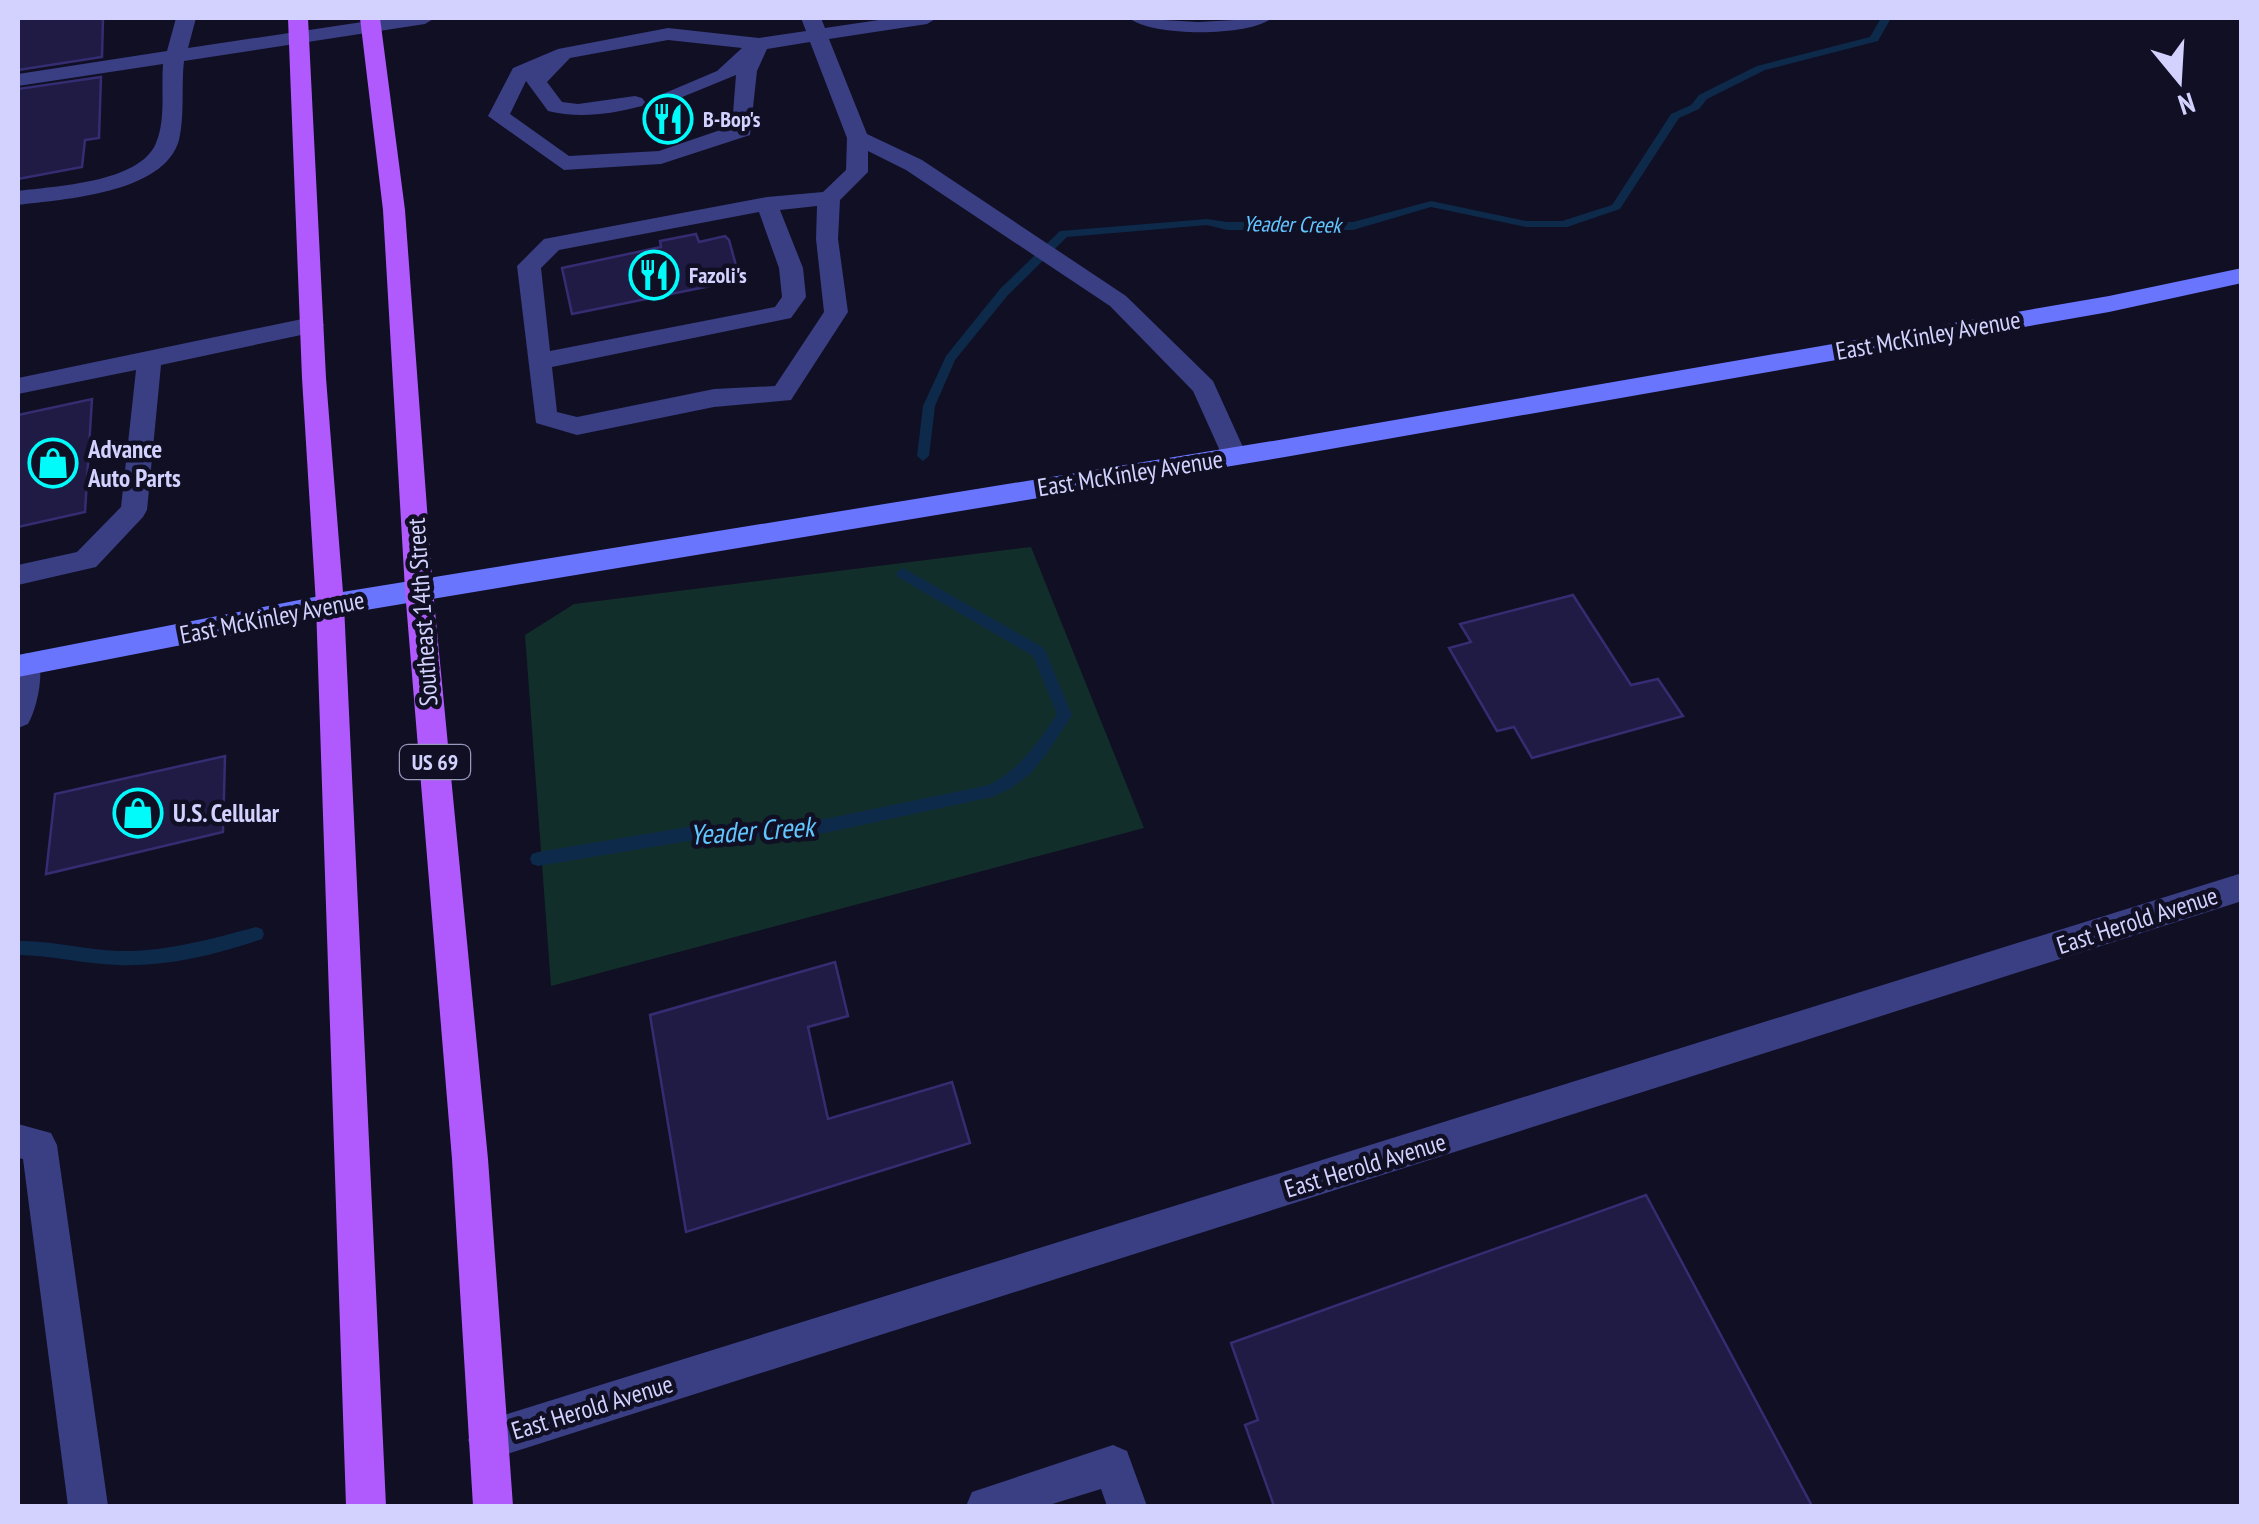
<svg xmlns="http://www.w3.org/2000/svg" width="2259" height="1524" font-family="'PT Sans Narrow',sans-serif">
  <style>
    .green { fill: #122e2a }
    .lines { fill: none; stroke-linecap: round; stroke-linejoin: round }
    .stream { fill: #0d2a4a; fill-rule: evenodd }
    .building { fill: #1f1b45; stroke: #342d71; stroke-width: 2.5 }
    .lane { fill: #3a3e83; fill-rule: evenodd }
    .street { fill: #3a3e83; fill-rule: evenodd }
    .secondary { fill: #6a75fe; fill-rule: evenodd }
    .primary { fill: #b05afe; fill-rule: evenodd }
    .labels { text-anchor: middle; dominant-baseline: central; stroke-width: 9; stroke-linejoin: round; paint-order: stroke }
    .far-poi-label { font-size: 22px; font-weight: bold; fill: #d3d2ff; stroke: #100f24; text-anchor: start }
    .far-water-label { font-size: 22px; font-style: italic; fill: #61c5fe; stroke: #100f24 }
    .shield { fill: #100f24; stroke: #9898bd; stroke-width: 2.5 }
    .shield-label { font-size: 22px; font-weight: bold; fill: #d3d2ff }
    .street-label { font-size: 25px; fill: #d3d2ff; stroke: #100f24 }
    .poi-label { font-size: 25px; font-weight: bold; fill: #d3d2ff; stroke: #100f24; text-anchor: start }
    .water-label { font-size: 28px; font-style: italic; fill: #61c5fe; stroke: #100f24 }
  </style>
  <rect width="100%" height="100%" fill="#100f24"/>
  <!-- green -->
  <path class="green" d="M1031,547l113,281 -593,158 -26,-351 49,-31z"/>
  <g class="lines">
    <!-- stream -->
    <path class="stream" d="M1881,18h10l-13,23 -113,29 -58,29 -8,10 -20,9 -59,91 -53,18h-41l-95,-20 -78,23h-126l-20,-5 -140,12 -59,58 -53,65 -20,46 -6,50 -6,5 -6,-5 6,-50 23,-50 54,-67 60,-58 147,-12 20,3h126l78,-21 95,20h36l50,-16 59,-91 20,-9 8,-10 58,-29 113,-29z
      M903,568l141,80 28,67 -25,38 -16,20 -21,16 -18,8 -167,36 -131,7 -156,26 -6,-2 -2,-5 2,-5 6,-2 156,-26 131,-7 164,-34c31,-16 49,-42 68,-71l-24,-58 -135,-79 -2,-4z
      M256,927l6,2 2,5 -2,5c-46,16 -96,28 -144,26 -34,-1 -67,-10 -100,-10v-14c34,-1 67,9 101,10 47,1 92,-12 137,-24z"/>
  </g>
  <!-- building -->
  <path class="building" d="M18,18h85l-1,39 -84,13z
    M101,77l-2,61 -14,2 -3,27 -64,12v-90z
    M696,234l3,8 26,-6 4,4 11,40 -168,34 -10,-46 99,-21 -1,-6z
    M92,399l-7,113 -67,15v-112z
    M1573,595l58,90 27,-6 25,37 -151,42 -18,-31 -17,4 -48,-83 22,-6 -11,-18z
    M225,756l-2,76 -177,42 9,-80z
    M835,962l13,54 -40,11 20,92 124,-37 18,61 -284,89 -36,-217z
    M1646,1195l166,311h-538l-29,-81 13,-5 -27,-77z"/>
  <g class="lines">
    <!-- lane -->
    <path class="lane" d="M176,18h20l-8,30 201,-30h46l-10,6 -241,37c-3,26 1,53 -5,79 -15,54 -116,59 -161,65v-14c36,-5 122,-8 138,-48 10,-23 5,-54 7,-79l-145,22v-12l149,-23z
      M801,18h20l4,10 67,-10h45l-10,6 -98,15 38,95 55,26 204,136 87,85 34,75 -4,6h-18l-32,-71 -83,-85 -204,-136 -38,-19v21l-28,28 -2,39 10,73 -57,88 -77,7 -137,28 -41,-12 -19,-157 27,-27 223,-42 56,-5 23,-22 1,-32 -37,-96 -43,7 -10,22 -7,64 -89,29 -97,6 -76,-54 25,-48 45,-19 110,-21 91,10 47,-7zM668,40l74,8 -25,23 -59,25 3,4h14l61,-25 -4,51 -73,25 -90,5 -59,-42 16,-33 22,30c31,8 64,3 94,-5l3,-4 -3,-4 -7,-2 -57,8 -16,-2 -15,-20 23,-24zM817,206l-1,33 8,73 -49,74 -61,3 -137,28 -20,-5 -5,-45 239,-49 15,-21 -3,-29 -23,-58zM759,212l20,56 3,29 -7,10 -225,44 -9,-83 18,-18z
      M1129,18l69,4 74,-4c-23,19 -120,19 -143,0z
      M312,317l8,2 4,6 -4,6 -159,34 -14,145 -4,7 -47,50 -78,18v-20l59,-13 44,-45 15,-137 -118,24v-16z
      M27,653l10,3c8,16 0,53 -9,68l-10,4v-72z
      M18,1124l33,9 6,12 51,361h-40l-45,-347 -5,-1z
      M1113,1445l14,6 20,55h-40l-6,-17 -55,17h-80l6,-14z"/>
    <!-- street -->
    <path class="street" d="M2242,873v28l-1754,559 -14,-6 -6,-14 6,-14 14,-6z"/>
    <!-- secondary -->
    <path class="secondary" d="M2242,268v15l-133,29 -824,145 -955,159 -312,61v-22l312,-61 955,-155 824,-143z"/>
    <!-- primary -->
    <path class="primary" d="M288,18h20l18,360 18,227 42,901h-40l-30,-901 -14,-227z
      M360,18h20l25,192 28,380 55,569 25,347h-40l-21,-347 -47,-569 -22,-380z"/>
  </g>
  <!-- icons -->
  <defs>
    <g id="restaurant-ring" transform="scale(2.5)"><circle r="9.5" fill="#100f24" stroke="#01fbfb" stroke-width="1.5"/><path d="M-5-6h1v4h1v-4h1v4h1v-4h1v5L-1.5 .5V6h-2V.5L-5-1ZM5-6V6H3V1.5H1.5Q1.5-4 5-6Z" fill="#01fbfb"/></g>
    <g id="shop-ring" transform="scale(2.5)"><circle r="9.5" fill="#100f24" stroke="#01fbfb" stroke-width="1.5"/><path d="M-5-2.5h2.3a2.7 3.5 0 0 1 5.4 0H5L5.5 6h-11ZM-1.5-2.5h3a1.5 2.3 0 0 0-3 0Z" fill="#01fbfb"/></g>
  </defs>
  <g fill-rule="evenodd">
    <use href="#restaurant-ring" x="668" y="119"/>
    <use href="#restaurant-ring" x="654" y="275"/>
    <use href="#shop-ring" x="53" y="463"/>
    <use href="#shop-ring" x="138" y="813"/>
  </g>
  <g class="labels">
    <!-- far-poi labels -->
    <g class="far-poi-label">
      <text x="703" y="119">B-Bop's</text>
      <text x="689" y="275">Fazoli's</text>
    </g>
    <!-- far-water labels -->
    <g class="far-water-label">
      <text transform="translate(1292 224) rotate(1)">Yeader Creek</text>
    </g>
    <!-- shield labels -->
    <rect class="shield" x="400" y="745" width="70" height="34" rx="8"/>
    <g class="shield-label">
      <text x="435" y="762">US 69</text>
    </g>
    <!-- street labels -->
    <g class="street-label">
      <text transform="translate(1928 335) rotate(-10)">East McKinley Avenue</text>
      <text transform="translate(1130 473) rotate(-9)">East McKinley Avenue</text>
      <text transform="translate(422 612) rotate(-94)">Southeast 14th Street</text>
      <text transform="translate(272 617) rotate(-11)">East McKinley Avenue</text>
      <text transform="translate(2137 920) rotate(-18)">East Herold Avenue</text>
      <text transform="translate(1365 1165) rotate(-17)">East Herold Avenue</text>
      <text transform="translate(592 1407) rotate(-17)">East Herold Avenue</text>
    </g>
    <!-- poi labels -->
    <g class="poi-label">
      <text x="88" y="449">Advance<tspan x="88" dy="29">Auto Parts</tspan></text>
      <text x="173" y="813">U.S. Cellular</text>
    </g>
    <!-- water labels -->
    <g class="water-label">
      <text transform="translate(752 830) rotate(-4)">Yeader Creek</text>
    </g>
  </g>
  <!-- border -->
  <rect width="2259" height="1524" fill="none" stroke="#d3d2ff" stroke-width="40"/>
  <!-- north arrow -->
  <g transform="translate(2179 80) rotate(162)" stroke="#100f24" stroke-width="8" paint-order="stroke">
  <path d="M0-8L18 38L0 25L-18 38Z" fill="#d3d2ff"/>
  <text y="-15" font-size="28" font-weight="bold" text-anchor="middle" fill="#d3d2ff">N</text>
  </g>
</svg>
